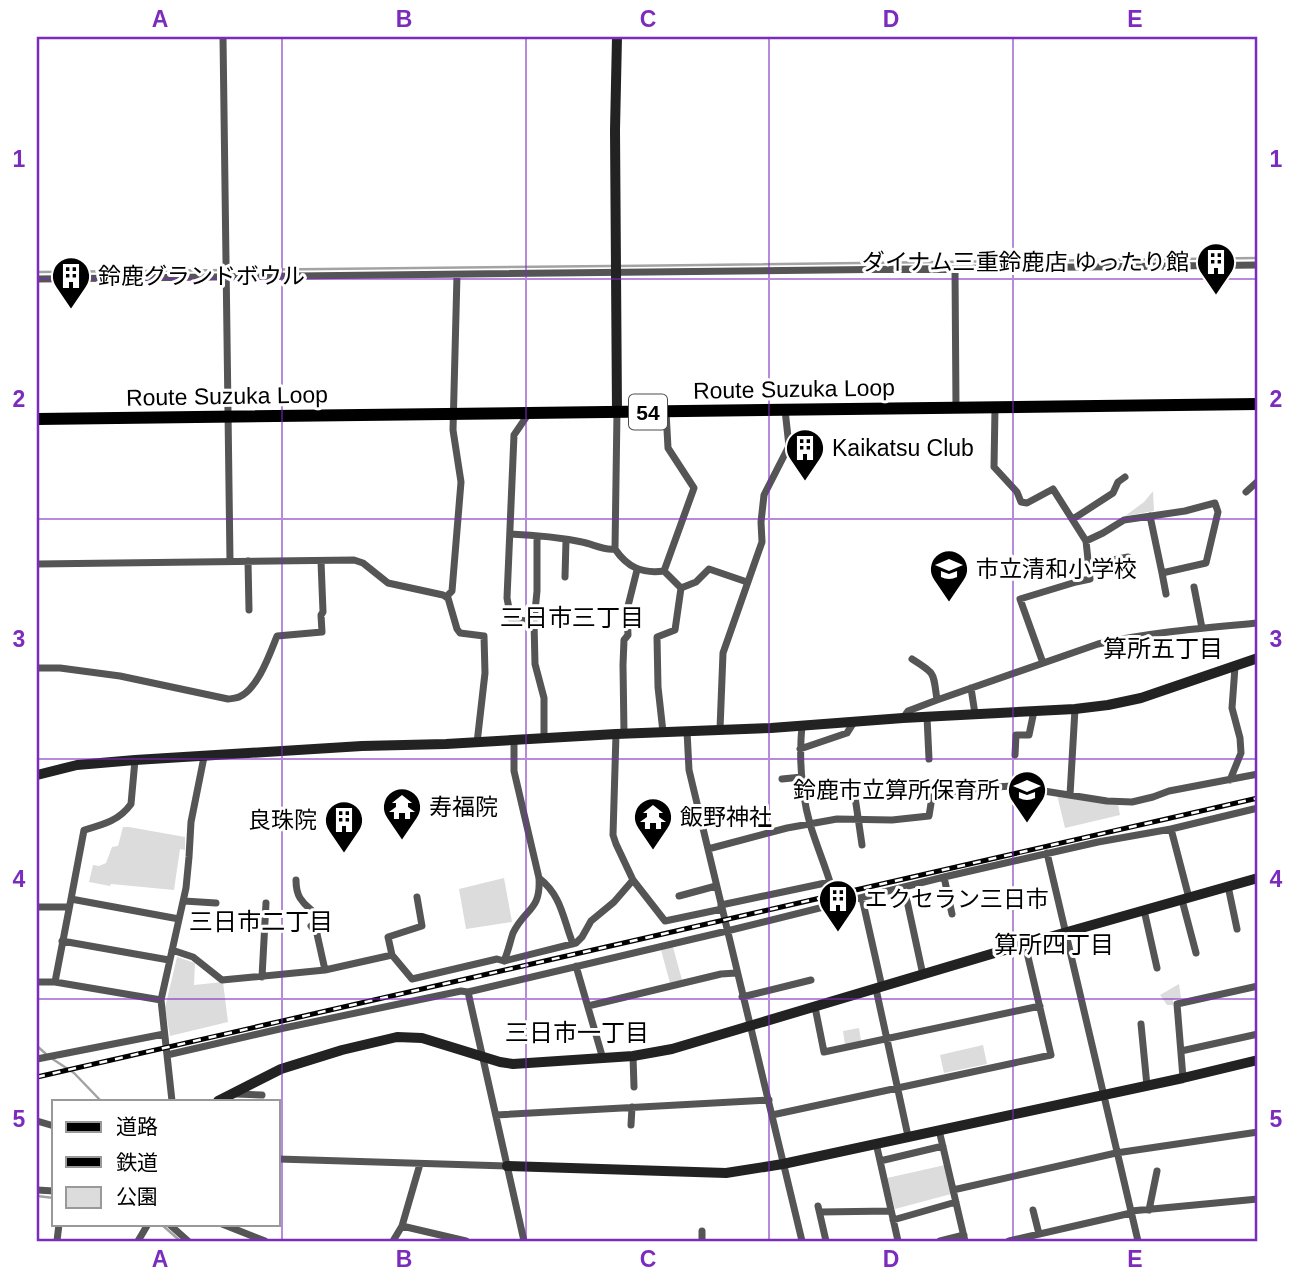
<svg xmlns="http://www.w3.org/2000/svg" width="1295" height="1278" font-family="Helvetica,'Noto Sans JP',sans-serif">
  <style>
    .green { fill: #dcdcdc }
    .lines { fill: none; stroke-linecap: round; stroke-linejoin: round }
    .stream { stroke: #a3a3a3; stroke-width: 2.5 }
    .street { stroke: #555; stroke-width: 7 }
    .secondary { stroke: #222; stroke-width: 10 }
    .primary { stroke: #000; stroke-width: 12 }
    .rail-casing { stroke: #000; stroke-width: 5 }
    .rail { stroke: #fff; stroke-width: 2.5; stroke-dasharray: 8; stroke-linecap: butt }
    .grid { fill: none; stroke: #7b2cbf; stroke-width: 2; stroke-opacity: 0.55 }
    .labels { text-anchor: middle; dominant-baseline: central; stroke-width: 6; stroke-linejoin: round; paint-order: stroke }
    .shield { fill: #fff; stroke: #4c4c4c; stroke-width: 2 }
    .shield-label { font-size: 21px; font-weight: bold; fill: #000 }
    .poi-label { font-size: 23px; fill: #000; stroke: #fff; text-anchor: start }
    .street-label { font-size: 23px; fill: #000; stroke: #fff }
    .neighbourhood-label { font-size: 24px; fill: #000; stroke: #fff }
    .neatline { fill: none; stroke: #7b2cbf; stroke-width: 2.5 }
    .grid-label { font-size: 23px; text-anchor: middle; font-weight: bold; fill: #7b2cbf }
  </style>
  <rect width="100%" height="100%" fill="#fff"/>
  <!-- green -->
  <path class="green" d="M1153,491l1,20 -29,5 19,-14z
    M1057,795l61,10 2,10 -55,13z
    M123,827h6l56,10v13l-5,-1 -6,41 -63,-6 -1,2 -21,-4 4,-17 6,1 7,-3 6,-16 6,-1z
    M504,878l8,44 -46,7 -7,-40z
    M673,947l9,33 -12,3 -9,-33z
    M177,957l18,6 -1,22 29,-3 5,40 -58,14 -5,-28z
    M1179,984l2,14 -8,2v5h-6l-7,-10z
    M859,1028l2,13 -16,4 -2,-14z
    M983,1045l4,19 -43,9 -4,-18z
    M945,1165l6,29 -56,15 -8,-31z"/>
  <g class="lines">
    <!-- stream -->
    <path class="stream" d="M618,266l640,-8
      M37,272l574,-6
      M37,1046l9,8
      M51,1058l23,15 27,28
      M37,1196l17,2
      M161,1224l17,15"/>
    <!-- street -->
    <path class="street" d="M223,37l7,524
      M955,269l1,139
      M37,279l1221,-14
      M995,408l-1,59 23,25 4,10 6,1 26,-14 33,52 4,38 -14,3 -56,17 23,64
      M617,412l-2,137c12,18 27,25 49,22
      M529,413l-15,22 -7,163 4,21 23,3 1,42 9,34v40
      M1246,492l12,-11
      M1073,519l40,-26 5,-11 7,-5
      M510,534c24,1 48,3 72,8 11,2 22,9 33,7
      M1086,541l17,-8 21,-13 61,-9 30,-8 3,9 -12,51 -44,10 -12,-57
      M248,561l1,49
      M37,564l317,-4 9,3 25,20 55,12 5,3 9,31 3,4 24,3 1,37 -8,70
      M1088,565l40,-8
      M1162,573l4,21
      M565,577l1,-37
      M1194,587l8,41
      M681,588l15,-6 13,-13 38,13
      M446,597l6,-6 9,-109 -8,-52 4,-155
      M534,622l3,-31v-55
      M912,659c24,15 21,13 25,41
      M37,668h23l60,8 108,23c1,0 9,-1 11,-2 19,-8 31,-44 38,-61l45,-4 -1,-17 2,-3 -2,-51
      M971,688l4,26
      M927,717l2,42
      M903,718l5,-7 29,-11 161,-56c53,-12 107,-16 160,-21
      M720,729l3,-76 39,-111 -1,-20 3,-27 25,-49 -4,-36
      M687,731l2,39c37,157 75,314 113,471
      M663,732l-5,-45 -1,-50 18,-7 6,-42 -17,-17 30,-83 -26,-40 -2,-37
      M624,733l-1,-68 1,-25 4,-5 -1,-25 10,-40
      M616,734l-3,101 3,9 17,36 32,41 57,-12
      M800,749l47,-16 7,-11
      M1015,755l1,-20h13l5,-24
      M782,779l20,-2
      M1230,780l11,-27 -1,-15 -8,-30 3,-41
      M854,790l8,55
      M1070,795l5,-86
      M1171,829l18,69
      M708,849l79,-21 50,-9 55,1 37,-4 3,-19 47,-9 33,-2 95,15 25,1 21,-5 16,-6 89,-17
      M1047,853l91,388
      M944,877l8,37
      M539,878c23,18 24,41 34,66
      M296,880c0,6 1,13 4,18 10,16 22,11 17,36
      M1228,886l9,43
      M904,887l19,88
      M679,896l37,-10
      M862,898l20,89
      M71,899l13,-69c18,-5 35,-9 47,-26l4,-44
      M1182,900l14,53
      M184,901l32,2
      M721,905l109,-23c-6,-19 -14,-38 -20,-58 -9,-32 -11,-66 -8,-99
      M37,907h32
      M1144,910l13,58
      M311,926l6,8 8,36
      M62,941l107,19
      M172,950l21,7 29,23 103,-10 67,-15 20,24 85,-20 7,2 72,-18 6,-6 9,-16 23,-19 19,-22
      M392,955l-4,-18 34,-11 -5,-29
      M504,961c4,-9 6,-19 9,-28 12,-25 28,-22 26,-55l-25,-107v-31
      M576,966l27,93
      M262,977l4,-74
      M37,982h18l106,18
      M55,982l16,-83 108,20
      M876,989l32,147
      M742,997l69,-17
      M588,1006l133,-32 15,-1
      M815,1007l9,45 216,-46
      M1141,1024l6,62
      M1181,1051l77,-17
      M167,1055l117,-27 177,-37 7,1
      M633,1056l1,31
      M37,1059l127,-25
      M1183,1078l-6,-74 81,-18
      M236,1094l26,1
      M172,1101l-11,-101 25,-112 3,-31 2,-35 13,-65
      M496,1115l273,-15
      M772,1115l279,-60 -26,-111
      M37,1121l17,5
      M631,1125l1,-18
      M939,1130l26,111
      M876,1143l22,98
      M278,1159l229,7
      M880,1161l63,-15
      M37,1190l17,1
      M953,1190l163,-37 142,-21
      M818,1206l8,35
      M1033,1210l6,24
      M1149,1210l8,-39
      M1131,1211l127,-12
      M820,1212l71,-1
      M893,1220l63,-18
      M169,1224l19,17
      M222,1224l43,17
      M402,1226l64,15
      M57,1241l2,-17
      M138,1241l10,-17
      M393,1241l9,-15 18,-62
      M524,1241l-56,-249 259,-61 217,-54 154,-35 73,-13 87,-21
      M702,1241v-10
      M940,1241l24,-6
      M1009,1241l122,-28"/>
    <!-- secondary -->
    <path class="secondary" d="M617,37l-2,93 2,282
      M37,775l40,-10 58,-5 227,-14 84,-2 170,-10 155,-6 132,-10 172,-9 33,-4 33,-7 117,-40
      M218,1101l63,-32 61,-19 55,-13 25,1 78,24 13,2 120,-8 39,-7 353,-105 233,-66
      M507,1166l219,7 57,-9 400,-86 75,-18"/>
    <!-- primary -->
    <path class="primary" d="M37,419l1221,-15"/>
    <!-- rail casing -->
    <g class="rail-casing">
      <path id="rail" d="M37,1077l1221,-279"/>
    </g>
    <!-- rail -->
    <use href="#rail" class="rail"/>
  </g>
  <!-- grid -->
  <path class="grid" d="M282,37v1204M526,37v1204M769,37v1204M1013,37v1204M37,279h1221M37,519h1221M37,759h1221M37,999h1221"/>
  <!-- icons -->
  <defs>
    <g id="building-pin" transform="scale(2.0125)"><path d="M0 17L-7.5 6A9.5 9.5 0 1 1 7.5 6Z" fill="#000" stroke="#fff"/><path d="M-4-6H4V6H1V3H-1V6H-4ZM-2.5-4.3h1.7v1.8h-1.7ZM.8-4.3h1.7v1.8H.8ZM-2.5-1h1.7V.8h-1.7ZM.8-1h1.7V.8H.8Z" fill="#fff"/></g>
    <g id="school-pin" transform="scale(2.0125)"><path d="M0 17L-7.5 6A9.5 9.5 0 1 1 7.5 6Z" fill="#000" stroke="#fff"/><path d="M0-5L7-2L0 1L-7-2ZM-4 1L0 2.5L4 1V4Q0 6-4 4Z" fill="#fff"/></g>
    <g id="temple-pin" transform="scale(2.0125)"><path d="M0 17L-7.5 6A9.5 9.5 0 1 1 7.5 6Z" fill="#000" stroke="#fff"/><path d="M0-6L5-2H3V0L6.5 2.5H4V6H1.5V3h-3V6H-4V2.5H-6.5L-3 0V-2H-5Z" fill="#fff"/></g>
  </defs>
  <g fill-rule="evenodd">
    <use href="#building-pin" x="1216" y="262"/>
    <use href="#building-pin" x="71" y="276"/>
    <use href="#building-pin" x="805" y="448"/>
    <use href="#school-pin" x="949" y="569"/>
    <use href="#school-pin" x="1027" y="790"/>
    <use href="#temple-pin" x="402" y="807"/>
    <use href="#temple-pin" x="653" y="817"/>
    <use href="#building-pin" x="344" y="820"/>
    <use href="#building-pin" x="838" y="899"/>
  </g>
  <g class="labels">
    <!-- shield labels -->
    <rect class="shield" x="629" y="394.5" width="38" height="35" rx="5"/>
    <g class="shield-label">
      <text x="648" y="412">54</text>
    </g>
    <!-- poi labels -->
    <g class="poi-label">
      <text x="1189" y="262" text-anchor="end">ダイナム三重鈴鹿店 ゆったり館</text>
      <text x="98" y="276">鈴鹿グランドボウル</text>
      <text x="832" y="448">Kaikatsu Club</text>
      <text x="976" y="569">市立清和小学校</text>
      <text x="1000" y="790" text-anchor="end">鈴鹿市立算所保育所</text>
      <text x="429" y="807">寿福院</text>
      <text x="680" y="817">飯野神社</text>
      <text x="317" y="820" text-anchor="end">良珠院</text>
      <text x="865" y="899">エクセラン三日市</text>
    </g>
    <!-- street labels -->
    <g class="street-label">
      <text transform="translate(794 389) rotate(-1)">Route Suzuka Loop</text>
      <text transform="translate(227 396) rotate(-1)">Route Suzuka Loop</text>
    </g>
    <!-- neighbourhood labels -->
    <g class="neighbourhood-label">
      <text x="572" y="617">三日市三丁目</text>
      <text x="1163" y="648">算所五丁目</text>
      <text x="261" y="921">三日市二丁目</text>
      <text x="1054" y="944">算所四丁目</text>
      <text x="577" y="1032">三日市一丁目</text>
    </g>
  </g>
  <!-- border -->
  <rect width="1295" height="1278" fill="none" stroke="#ffffff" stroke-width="77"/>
  <!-- legend -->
  <rect x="52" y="1100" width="228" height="126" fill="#ffffff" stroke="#999999" stroke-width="2"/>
  <rect x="66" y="1122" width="35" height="10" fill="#000000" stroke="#999999" stroke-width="2"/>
  <text x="116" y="1134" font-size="21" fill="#000000">道路</text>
  <rect x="66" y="1157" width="35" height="10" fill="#000000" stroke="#999999" stroke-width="2"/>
  <text x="116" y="1170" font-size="21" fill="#000000">鉄道</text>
  <rect x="66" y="1187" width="35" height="21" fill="#dcdcdc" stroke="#999999" stroke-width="2"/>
  <text x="116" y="1204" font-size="21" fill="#000000">公園</text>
  <rect x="38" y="38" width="1218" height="1202" class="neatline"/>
  <g class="grid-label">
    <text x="160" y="27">A</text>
    <text x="404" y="27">B</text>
    <text x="648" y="27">C</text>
    <text x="891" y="27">D</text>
    <text x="1135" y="27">E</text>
    <text x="19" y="167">1</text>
    <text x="1276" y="167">1</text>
    <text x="19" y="407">2</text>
    <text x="1276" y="407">2</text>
    <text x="19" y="647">3</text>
    <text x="1276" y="647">3</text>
    <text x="19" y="887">4</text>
    <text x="1276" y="887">4</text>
    <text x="19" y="1127">5</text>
    <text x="1276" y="1127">5</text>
    <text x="160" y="1267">A</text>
    <text x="404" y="1267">B</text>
    <text x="648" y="1267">C</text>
    <text x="891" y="1267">D</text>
    <text x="1135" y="1267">E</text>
  </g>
</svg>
